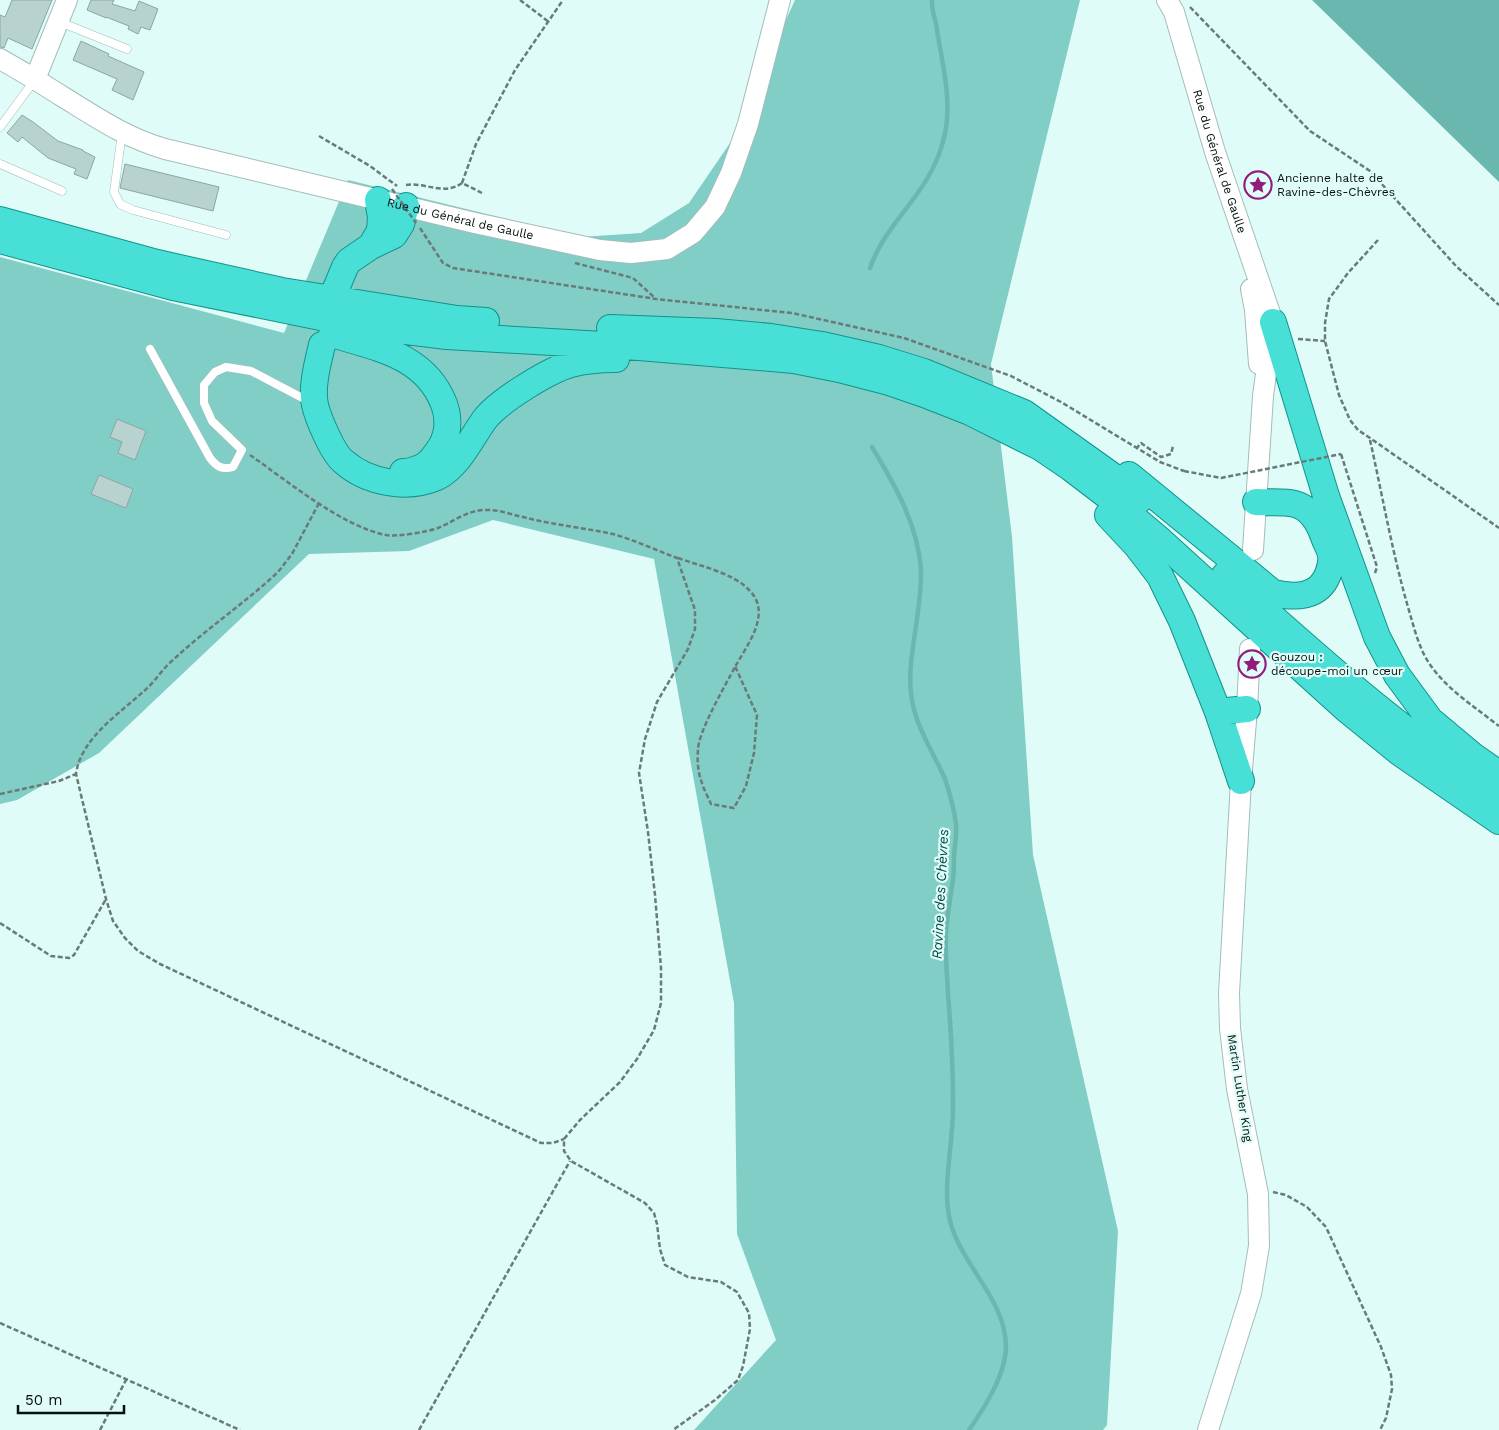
<svg xmlns="http://www.w3.org/2000/svg" width="1499" height="1430" font-family="'Work Sans',sans-serif">
  <style>
    .forest { fill: #81cec6 }
    .water { fill: #6ab7af }
    .lines { fill: none; stroke-linecap: round; stroke-linejoin: round }
    .stream { stroke: #6ab7af; stroke-width: 4.5 }
    .building { fill: #b8d3cf; stroke: #8ca6a2 }
    .service-casing { stroke: #a3bdba; stroke-width: 9 }
    .tertiary-casing { stroke: #a3bdba; stroke-width: 22 }
    .trunk-casing { stroke: #13938a; stroke-width: 28 }
    .path { stroke: #697b79; stroke-width: 2.5; stroke-dasharray: 5 2.5; stroke-linecap: butt }
    .service { stroke: #fff; stroke-width: 8 }
    .tertiary { stroke: #fff; stroke-width: 20 }
    .trunk { stroke: #48e0d6; stroke-width: 26 }
    .path-bridge { stroke: #697b79; stroke-width: 2.5; stroke-dasharray: 5 2.5; stroke-linecap: butt }
    .labels { text-anchor: middle; dominant-baseline: central; stroke-width: 4.5; stroke-linejoin: round; paint-order: stroke }
    .street-label { font-size: 12px; fill: #06100f; stroke: #e0fcf8 }
    .poi-label { font-size: 12px; fill: #06100f; stroke: #e0fcf8; text-anchor: start }
    .water-label { font-size: 14px; font-style: italic; fill: #004844; stroke: #e0fcf8 }
  </style>
  <rect width="100%" height="100%" fill="#e0fcf8"/>
  <!-- forest -->
  <path class="forest" d="M795,0h285l-89,364 21,173 21,318 85,376 -11,194 -4,5h-409l82,-90 -39,-106 -3,-231 -80,-444 -161,-39 -84,31 -100,3 -210,199 -82,47 -17,4v-547l284,76 64,-153 233,57 60,-4 48,-30 41,-60z"/>
  <!-- water -->
  <path class="water" d="M1312,0h187v182z"/>
  <g class="lines">
    <!-- stream -->
    <path class="stream" d="M870,268c10,-29 30,-50 47,-74 14,-19 25,-42 29,-66 5,-32 -4,-66 -9,-98 -1,-10 -6,-20 -5,-30
      M872,447c23,38 46,78 49,123 0,14 -1,28 -3,41 -3,27 -10,55 -7,82 3,32 22,58 34,86 5,15 9,30 11,45 1,10 -1,21 -2,31 0,10 0,21 -2,31 -2,15 -5,30 -6,46 -1,21 1,41 2,62 3,36 5,72 5,108 1,35 -9,74 -5,108 6,51 57,84 58,136 0,28 -21,61 -37,84"/>
  </g>
  <!-- building -->
  <path class="building" d="M12,0h40l-20,49 -24,-11 -4,10 -4,-1v-32l5,2z
    M91,0h23l-2,4 23,7 4,-10 19,8 -8,21 -9,-3 -3,7 -10,-5 1,-3 -23,-9v1l-19,-8z
    M81,41l28,13 -1,2 36,16 -11,28 -21,-10 5,-11 -44,-19z
    M22,115l11,7 25,19 25,9v1l12,6 -8,22 -13,-5 2,-5 -28,-11 -26,-21 -4,5 -11,-9z
    M125,164l94,23 -6,24 -93,-23z
    M117,419l29,12 -11,29 -17,-7 4,-11 -12,-5z
    M99,475l34,14 -7,19 -35,-14z"/>
  <g class="lines">
    <!-- service casing -->
    <g class="service-casing">
      <path id="service" d="M60,22l67,27
        M0,127l34,-46
        M122,133l-8,59 6,12 13,6 93,25
        M0,164l62,27
        M150,349l60,109c7,9 12,12 23,9l9,-17 -30,-29 -8,-18v-18l11,-13 11,-5 25,4 59,31"/>
    </g>
    <!-- tertiary casing -->
    <g class="tertiary-casing">
      <g id="tertiary">
        <path id="s1" d="M1167,0l7,12 41,140 58,170 -10,74 -10,154"/>
        <path id="s2" d="M0,59c20,11 40,23 60,36 36,22 64,42 105,54l310,74 125,27 31,3 36,-4 26,-16 22,-26 16,-34 17,-49 32,-124"/>
        <path d="M35,79l32,-79"/>
        <path d="M1251,289l4,21 4,54"/>
        <path d="M1208,1430l43,-136 8,-48 -1,-52 -21,-105 -7,-61 -1,-35 12,-212 6,-72 3,-60"/>
      </g>
    </g>
    <!-- trunk casing -->
    <g class="trunk-casing">
      <path id="trunk" d="M0,220l157,43 125,28 175,28 29,2
        M0,240l173,47 192,39 82,10 192,11 155,13 45,9 50,13 35,12 46,18 70,35 31,21 38,29 52,44 185,168 53,43 100,69
        M371,246l9,-15 1,-14 -3,-17
        M335,291l10,-24 4,-6 22,-15 23,-11 7,-11 5,-18
        M1273,322l53,174 51,141 20,38 33,45 43,36 26,18
        M610,328l106,4 55,5 51,8 57,13 45,14 100,41 87,62 28,25
        M332,334c45,14 93,21 112,70 6,16 4,34 -6,47 -3,4 -6,9 -10,12 -5,5 -18,9 -25,9
        M322,345c-4,17 -11,42 -7,60 3,13 18,49 29,57 24,21 64,28 93,15 22,-11 34,-39 48,-58 14,-18 64,-49 86,-55 14,-4 31,-5 45,-5
        M1129,475l144,118c22,5 46,5 55,-19 2,-5 4,-13 3,-19 -1,-6 -5,-12 -7,-18 -5,-14 -13,-29 -29,-33 -11,-3 -27,-1 -39,-2
        M1108,515l29,31 23,30 22,45 36,91 23,69
        M1225,575c87,77 174,158 274,219
        M1218,712l29,-3"/>
    </g>
    <!-- path -->
    <path class="path" d="M520,0l29,22
      M1190,7l120,124 60,40 86,95 43,39
      M319,136l51,30 27,20
      M462,183l14,-39 39,-74 48,-70
      M406,185c19,-3 39,11 56,-2l20,10
      M420,228l23,35 10,5 203,31 136,14 112,25 107,38 50,26 99,60 24,9
      M1378,240l-30,33 -19,26 -4,24v18l14,54 11,25 8,10 12,8 129,90
      M575,263l58,15 22,20
      M1298,339l27,2
      M1370,440c13,58 23,117 40,174 5,17 10,37 21,52 17,24 45,42 68,60
      M1136,449l5,-6 20,14 10,-3 2,-8
      M1341,454l36,113 -2,6
      M250,455c36,25 93,72 136,80 11,2 41,-3 52,-7 15,-6 28,-17 45,-18 16,-1 29,5 44,8 28,7 58,10 86,16 21,6 43,16 64,24l18,52v19l-7,20 -31,53 -12,37 -6,34 9,59 7,63 6,73v35l-7,27 -17,29 -17,23 -40,38 -16,19v12l7,10 74,42 9,10 3,11 3,25 5,16 23,12 33,5 16,10 12,21 1,16 -7,37 -5,14 -23,20 -42,30
      M319,503l-27,51 -14,18c-33,31 -72,57 -105,88 -11,9 -18,22 -29,31 -25,23 -63,47 -68,83l30,125 7,22 12,17 13,13 22,13 381,179h12l11,-4
      M678,558c22,8 56,15 72,33 22,23 -3,54 -15,76 -9,17 -37,65 -37,83 -1,9 0,22 3,30 2,8 7,17 10,24l23,4 12,-22 8,-33 3,-38 -22,-49
      M0,794l59,-13 17,-7
      M0,923l51,33 18,2 5,-3 32,-56
      M1273,1192l13,3 21,12 19,20 55,120 10,28 1,14 -6,29 -6,12
      M0,1323l240,107
      M100,1430l27,-52
      M419,1430l151,-269"/>
    <!-- service -->
    <use href="#service" class="service"/>
    <!-- tertiary -->
    <use href="#tertiary" class="tertiary"/>
    <!-- trunk -->
    <use href="#trunk" class="trunk"/>
    <!-- path-bridge -->
    <path class="path-bridge" d="M392,189l24,34
      M1184,471l37,7 120,-24"/>
  </g>
  <!-- icons -->
  <defs>
    <g id="sight-ring" transform="scale(1.4375)"><circle r="9.5" fill="#e0fcf8" stroke="#911c7b" stroke-width="1.5"/><path d="M0-6L1.8-2.2L6-1.7L2.9 1.2L3.7 5.4L0 3.3L-3.7 5.4L-2.9 1.2L-6-1.7L-1.8-2.2Z" fill="#911c7b"/></g>
  </defs>
  <g fill-rule="evenodd">
    <use href="#sight-ring" x="1258" y="185"/>
    <use href="#sight-ring" x="1252" y="664"/>
  </g>
  <g class="labels">
    <!-- street labels -->
    <g class="street-label">
      <text stroke="none"><textPath href="#s1" startOffset="170">Rue du Général de Gaulle</textPath></text>
      <text stroke="none"><textPath href="#s2" startOffset="492">Rue du Général de Gaulle</textPath></text>
      <text transform="translate(1240 1088) rotate(81)">Martin Luther King</text>
    </g>
    <!-- poi labels -->
    <g class="poi-label">
      <text x="1277" y="178">Ancienne halte de<tspan x="1277" dy="14">Ravine-des-Chèvres</tspan></text>
      <text x="1271" y="657">Gouzou :<tspan x="1271" dy="14">découpe-moi un cœur</tspan></text>
    </g>
    <!-- water labels -->
    <g class="water-label">
      <text transform="translate(940 894) rotate(-87)">Ravine des Chèvres</text>
    </g>
  </g>
  <!-- scale -->
  <path d="M18 1405v8h106v-8" fill="none" stroke="#06100f" stroke-width="2.5"/>
  <text x="25" y="1405" font-size="15" fill="#06100f" stroke="#e0fcf8" stroke-width="4" paint-order="stroke">50 m</text>
</svg>
